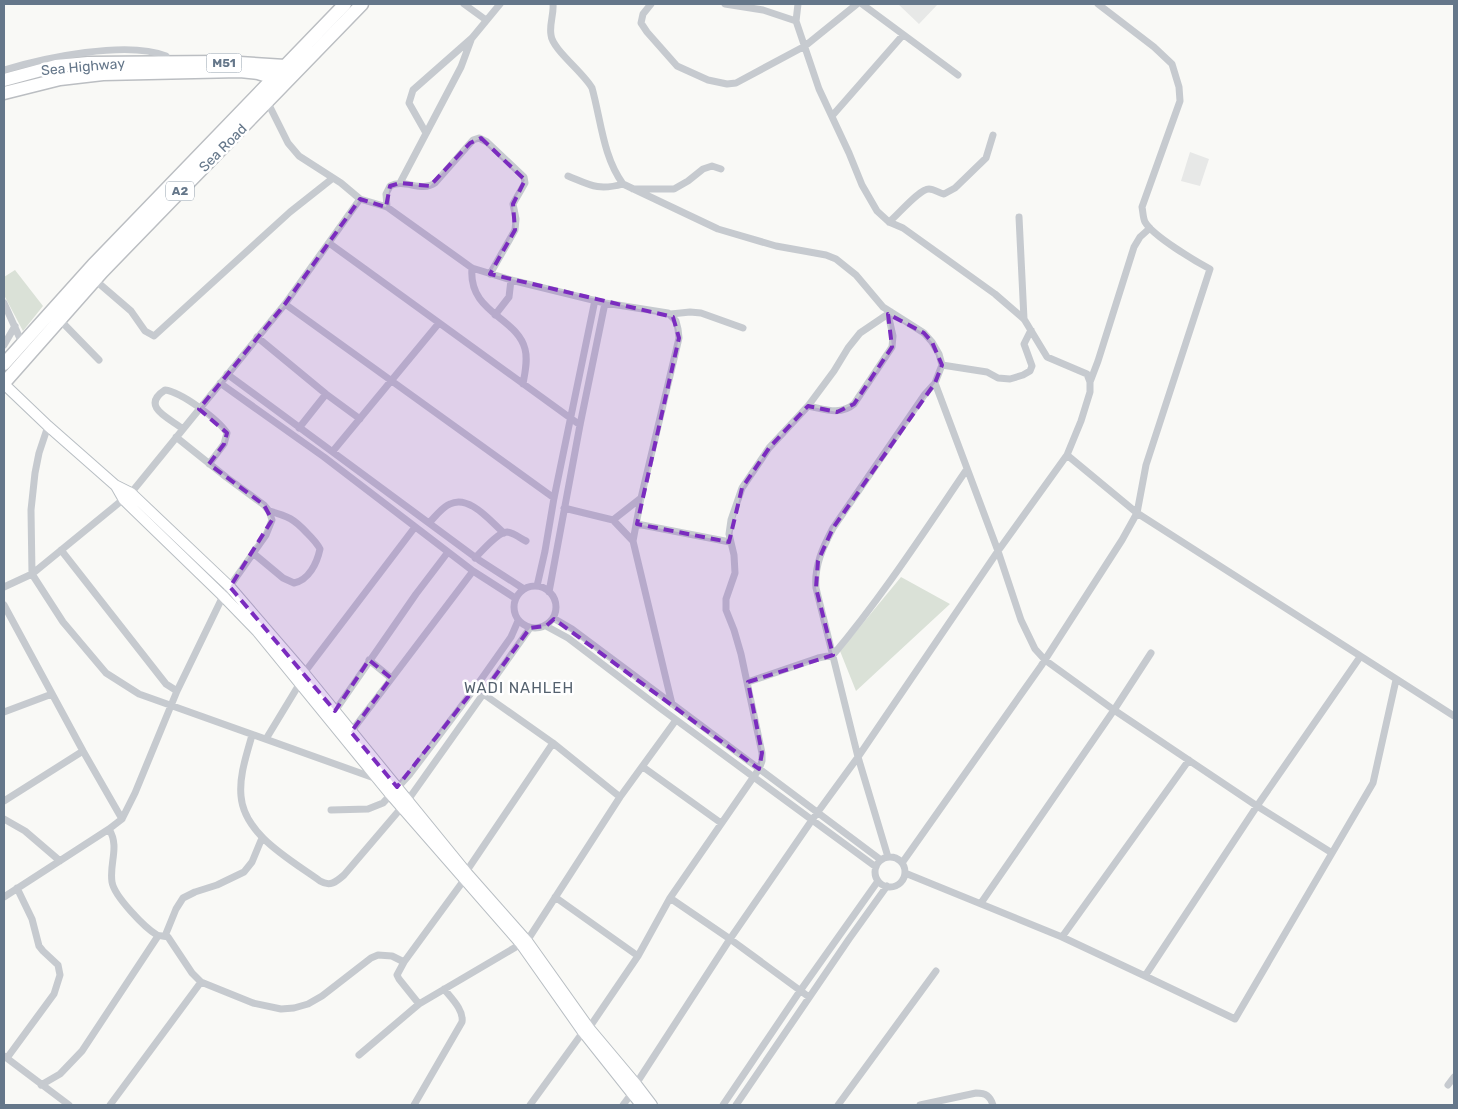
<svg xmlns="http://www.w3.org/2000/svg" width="1458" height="1109" font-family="Rubik,sans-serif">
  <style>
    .built { fill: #e7e8e7 }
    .green { fill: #dae1d7 }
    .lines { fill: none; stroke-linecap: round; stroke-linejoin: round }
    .secondary-casing { stroke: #b8bec3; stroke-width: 12 }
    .trunk-casing { stroke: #bbbec2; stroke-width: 15 }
    .motorway-casing { stroke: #bbbec2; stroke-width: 15 }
    .minor { stroke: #c6cacf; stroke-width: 7 }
    .secondary { stroke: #fff; stroke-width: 10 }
    .trunk { stroke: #fff; stroke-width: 12 }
    .motorway { stroke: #fff; stroke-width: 12 }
    .marked { fill: #7b2cbf; fill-opacity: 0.2; stroke: #7b2cbf; stroke-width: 4; stroke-dasharray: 10 6; stroke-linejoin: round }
    .labels { text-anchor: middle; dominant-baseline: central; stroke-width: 5; stroke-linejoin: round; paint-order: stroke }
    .shield { fill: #fff; stroke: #93a0ad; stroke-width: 1 }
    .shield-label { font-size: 12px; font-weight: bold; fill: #65778a }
    .street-label { font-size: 14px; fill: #65778a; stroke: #fff }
    .neighbourhood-label { font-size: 15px; letter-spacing: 1px; fill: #54616e; stroke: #fff }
  </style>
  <rect width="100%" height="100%" fill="#f9f9f6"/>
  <!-- built -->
  <path class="built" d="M898,4h40l-19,20z
    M1190,152l19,7 -9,27 -19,-5z"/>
  <!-- green -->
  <path class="green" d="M15,270l28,36 -20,25 -19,-36v-18z
    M901,577l49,27 -94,87 -16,-40z"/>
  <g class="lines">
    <!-- secondary casing -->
    <g class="secondary-casing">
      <path id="secondary" d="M4,384l44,42 67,59 16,8 99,94 74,86 162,199 61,69 62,87 47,56 16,21
        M116,486l8,14 99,96 34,35 133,163 131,150 62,88 58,73"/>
    </g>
    <!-- trunk casing -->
    <g class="trunk-casing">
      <path id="trunk" d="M4,364l89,-99 252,-261
        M4,383l98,-111 260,-268"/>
    </g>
    <!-- motorway casing -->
    <g class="motorway-casing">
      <path id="motorway" d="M4,80l52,-14 32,-3 135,-1 62,4
        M4,93l56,-14 43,-5 137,-3 18,2 16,5"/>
    </g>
    <!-- minor -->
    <path class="minor" d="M464,4l22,16
      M553,4c1,10 -4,21 -2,31 1,14 33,38 41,53 9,32 11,69 31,96l95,45 58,17 50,9 10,4 20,16 27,32 41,26 8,9 7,12 3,11 -7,18 -10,11 -92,134c-10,19 -19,38 -17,60l42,169 30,100
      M651,4l-8,10 -2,9 6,9 30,34 31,14 19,4 9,-1 69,-37 52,-42
      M725,4l38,6 33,11
      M862,4l96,71
      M4,70c40,-12 123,-30 162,-14
      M268,103l20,40 11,13 42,27 19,16 27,8 85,61 39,12 94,23 63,10 8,8 2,8 1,9 -38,160 -8,43
      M832,116l71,-81
      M426,133l-17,-30 4,-13 59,-52 28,-34
      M568,176c22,9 30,15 55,8
      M400,183l61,-116 10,-27
      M633,189h41l14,-8 15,-12 9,-3 9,3
      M387,207l-1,-13 4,-8c15,-8 31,7 45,-3l38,-43 6,-2 8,4 37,35 1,6 -12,21 3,15 -1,11 -25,44
      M1019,217l5,102
      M889,222c9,-7 30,-33 40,-33 5,0 10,4 15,5l11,-6 31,-30 7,-23
      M329,243l251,182
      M472,268c-4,45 45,49 53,81 3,11 0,23 -2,35
      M95,280l36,31 14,20 9,5 136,-124 43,-34
      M4,303l18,40
      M285,304l269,194
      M671,314l19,-2 11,1 42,15
      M495,315l14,-18 2,-17
      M59,319l40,41
      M257,337l69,57 34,25
      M4,345l11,-19
      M942,365l45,7 11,6 12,1 13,-4 7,-4 2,-5 -8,-22 7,-14
      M227,374l252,186 45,29
      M1090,382l8,-21 36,-114 6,-10 10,-9
      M220,383l104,74 149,114 42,27
      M935,383l63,168 23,69 14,29 10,11 69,50 143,96 75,47
      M808,406c16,3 32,10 46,-2l38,-57 1,-11 -5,-22
      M48,426l-9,27 -4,20 -4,37 1,64 31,48 43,51 33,21 238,85
      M299,428l27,-34
      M183,429c-12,-10 -44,-22 -18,-39 16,2 53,29 62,43l-3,11 -15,20
      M333,451l106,-128
      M1067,455l70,58 317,203
      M564,508l49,12 28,-22
      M613,520l20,21 39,163
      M429,523c6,-6 13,-16 21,-19 19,-10 41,18 54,29
      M637,524l93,18
      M61,550l105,134 11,7
      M253,553l30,25 11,5c15,-3 23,-20 26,-34 -3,-6 -7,-10 -13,-16 -13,-14 -19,-17 -38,-22
      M475,558c7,-7 23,-26 32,-26 7,1 13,6 19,9
      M514 607a21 21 0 1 1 42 0a21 21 0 1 1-42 0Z
      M537,586l8,-35 9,-53 41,-198
      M4,587l28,-13 99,-81 154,-189 75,-105
      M549,592l31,-167 25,-122
      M4,605l79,146 39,68
      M553,618l19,11 63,47 246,184
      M546,626l22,12 92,70 216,159
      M369,660l22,18
      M304,673l111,-146
      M748,682l70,-24 15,-3c49,-58 91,-123 134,-186
      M475,688l78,55 67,54
      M335,711l81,-117 32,-42
      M4,712l48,-18
      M351,732l122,-161
      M252,735c-5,19 -13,40 -11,61 3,39 50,64 79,85 10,6 16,1 24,-6l64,-75 122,-172
      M266,739l34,-56
      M643,767l78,56
      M4,801l79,-50
      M331,810l37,-1 15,-6 27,-29 65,-86 36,-51 7,-16
      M4,819l21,12 35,30
      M109,829c11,18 0,34 3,53 2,14 33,46 45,53 3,1 8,1 11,2l24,36 9,9 52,21 28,6 13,-1 14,-4 14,-8 49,-38 7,-3 14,1 12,6
      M875 872a15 15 0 1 1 30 0a15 15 0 1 1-30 0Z
      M902,863l139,-197 81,-126 15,-27 9,-48 64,-196c-15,-8 -57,-33 -65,-47 -2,-4 -2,-10 -3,-15l38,-106 -1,-14 -7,-23 -18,-17 -56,-43
      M466,872l87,-129
      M905,873l157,64 83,39 112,-170 103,-149
      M4,897l105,-68 13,-10 13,-26 42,-102 46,-95 43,-61 6,-15 -3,-9 -5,-6 -38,-28 -50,-40
      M555,897l83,59
      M670,898l60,41 79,58
      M981,903l133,-193 37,-57
      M165,936l11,-27 7,-11 12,-6 22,-7 27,-13 8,-10 10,-24
      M1062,937l127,-177
      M527,941l93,-144 56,-77
      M1145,976l90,43 138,-236 23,-103
      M419,1004l-20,-25 -2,-4 7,-13 60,-82
      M589,1028l49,-72 32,-58 89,-129 3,-8v-8l-21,-99 -7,-24 -8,-20v-11l9,-26 -1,-18 -5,-21 2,-14 11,-32 27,-40 39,-42 26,-35 14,-23 12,-15 31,-21
      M359,1055l60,-51 102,-60
      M4,1056l65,49
      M7,1058l47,-64 6,-19 -2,-10 -15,-14 -4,-5 -7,-27 -15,-31
      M636,1084l94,-145 82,-119 46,-63 140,-206 69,-96 14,-34 9,-29v-10l-3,-8 -40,-17 -23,-38 -29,-25 -92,-66 -14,-6 -12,-11 -15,-26 -13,-32 -30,-64 -23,-68 2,-17
      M41,1085l19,-11 22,-23 76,-115
      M1448,1085l6,-8
      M110,1105l91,-123
      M414,1105l48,-83c2,-12 -11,-24 -18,-33
      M530,1105l53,-73
      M623,1105l9,-12
      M723,1105l77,-114 78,-110
      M736,1105l113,-166 38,-53
      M838,1105l98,-134
      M920,1105l56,-12c10,0 14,3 17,12"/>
    <!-- secondary -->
    <use href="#secondary" class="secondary"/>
    <!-- trunk -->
    <use href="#trunk" class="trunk"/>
    <!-- motorway -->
    <use href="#motorway" class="motorway"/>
  </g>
  <!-- marked area -->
  <path class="marked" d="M481,138l44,42 -12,24 2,26 -25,44 183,43 6,21 -42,186 92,18 13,-54 27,-40 39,-42 29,6 17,-8 38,-57 -4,-33 36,19 8,9 10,23 -7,18 -102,145 -15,33 -2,27 17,67 -85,27 14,71 -3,16 -205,-150 -8,7 -16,2 -48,66 -7,-6 -78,99 -46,-55 40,-54 -22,-18 -34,51 -105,-124 42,-67 -8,-15 -55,-41 15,-20 3,-11 -28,-24 86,-105 75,-105 26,8 4,-21 10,-3 30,3 40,-43z"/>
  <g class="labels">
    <!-- shield labels -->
    <g class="shield">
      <rect x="206.5" y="53.5" width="35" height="19" rx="4"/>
      <rect x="166" y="181.5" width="28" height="19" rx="4"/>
    </g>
    <g class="shield-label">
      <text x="224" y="63">M51</text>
      <text x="180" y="191">A2</text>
    </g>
    <!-- street labels -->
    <g class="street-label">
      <text transform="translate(83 67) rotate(-5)">Sea Highway</text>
      <text transform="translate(223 148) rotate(-45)">Sea Road</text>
    </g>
    <!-- neighbourhood labels -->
    <g class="neighbourhood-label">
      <text x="519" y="688">WADI NAHLEH</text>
    </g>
  </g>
  <!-- border -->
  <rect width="1458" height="1109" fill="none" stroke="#65778a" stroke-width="10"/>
</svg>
